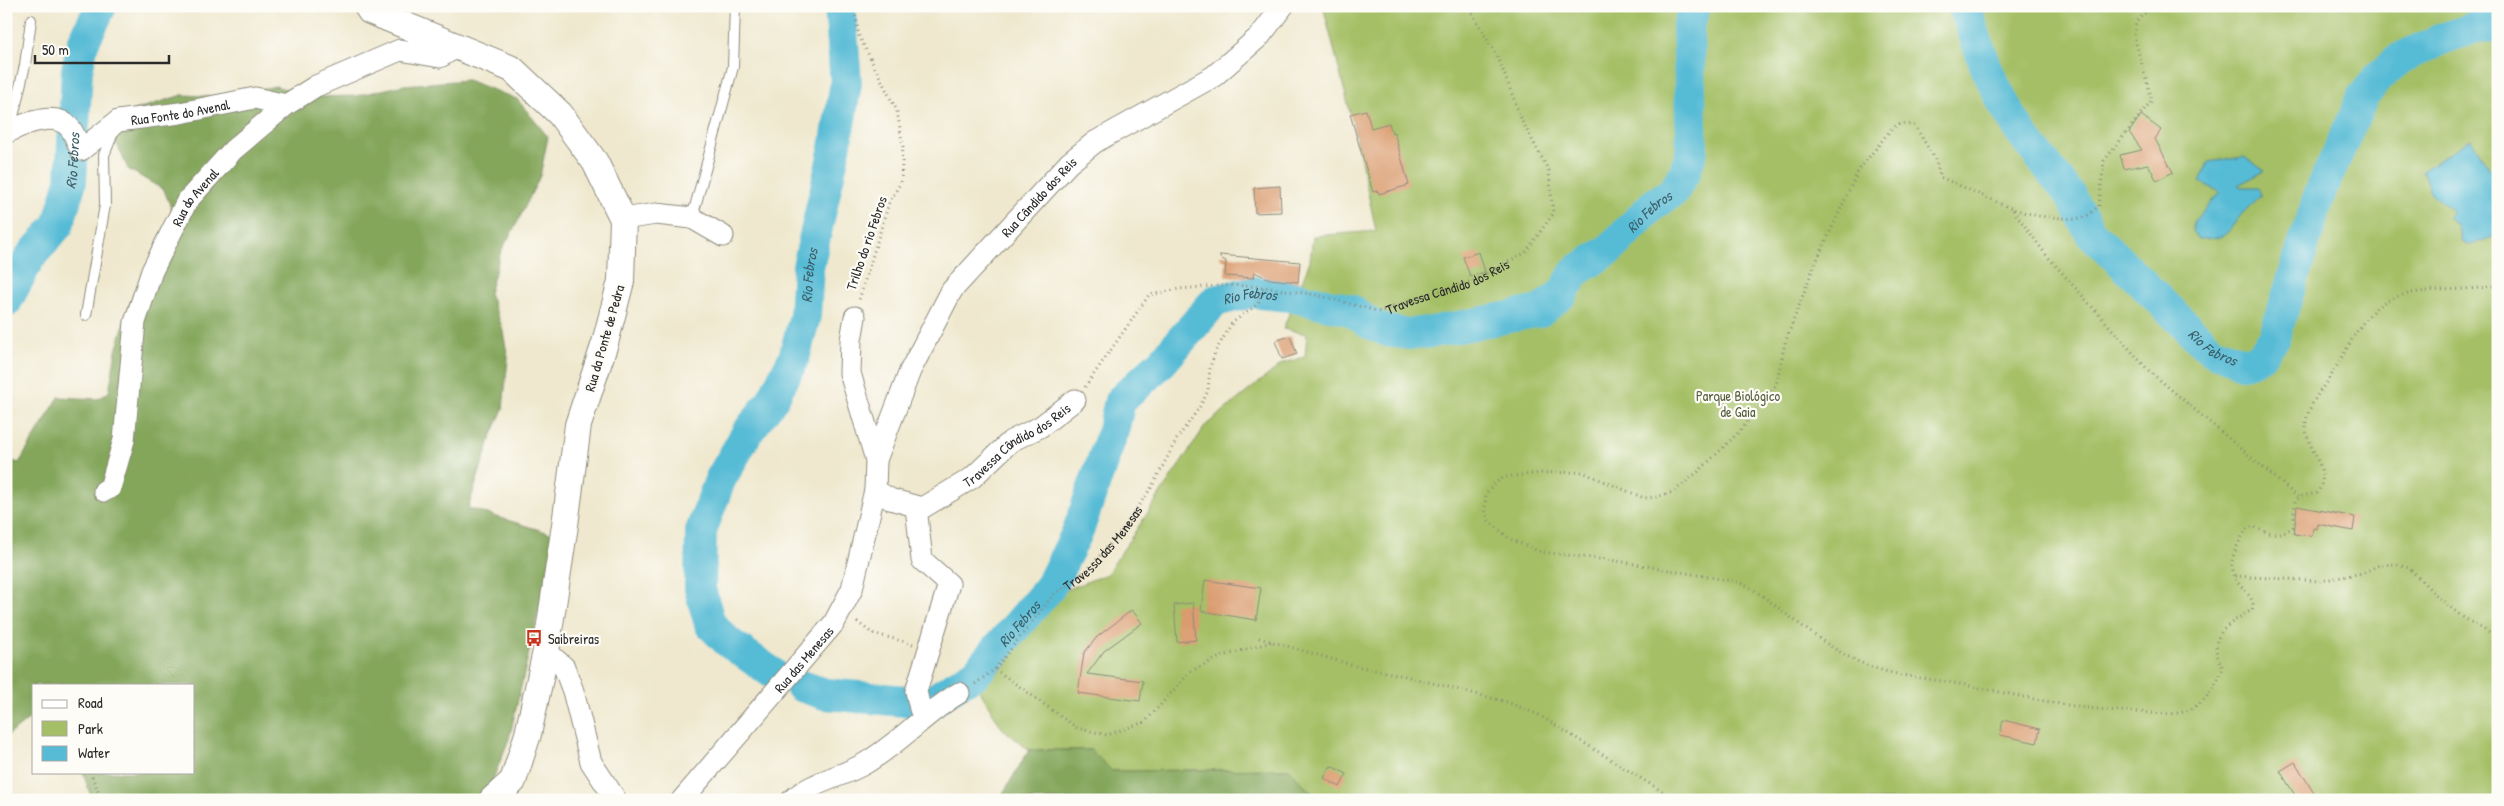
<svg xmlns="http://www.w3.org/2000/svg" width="2504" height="806" font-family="'Patrick Hand',sans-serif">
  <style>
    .green { fill: #a4bf65; stroke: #687548 }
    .forest { fill: #83a65a; stroke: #576842 }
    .water { fill: #57bbd5; stroke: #417380 }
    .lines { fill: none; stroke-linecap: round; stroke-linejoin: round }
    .river { stroke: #57bbd5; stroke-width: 32 }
    .building { fill: #da9b6e }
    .service-casing { stroke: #8d8a7c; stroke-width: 12 }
    .minor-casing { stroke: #8d8a7c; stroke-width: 23 }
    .tertiary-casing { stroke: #8d8a7c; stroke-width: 28 }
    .path { stroke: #8d8a7c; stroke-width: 3; stroke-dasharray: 1 4; stroke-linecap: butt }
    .service { stroke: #fff; stroke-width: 10 }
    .minor { stroke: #fff; stroke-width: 21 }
    .tertiary { stroke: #fff; stroke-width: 26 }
    .labels { text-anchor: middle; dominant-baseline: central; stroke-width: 4.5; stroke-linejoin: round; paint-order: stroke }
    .street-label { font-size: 14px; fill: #2b2b2b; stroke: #fdfcf7 }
    .park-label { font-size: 14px; fill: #555f3f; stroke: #fdfcf7 }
    .poi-label { font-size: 14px; fill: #2b2b2b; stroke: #fdfcf7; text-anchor: start }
    .water-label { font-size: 15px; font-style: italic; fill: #3a5d66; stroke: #fdfcf7 }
  </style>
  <rect width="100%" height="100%" fill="#fdfcf7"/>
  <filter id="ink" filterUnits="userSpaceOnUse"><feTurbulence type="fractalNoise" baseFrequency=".02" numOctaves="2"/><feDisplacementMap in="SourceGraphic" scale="10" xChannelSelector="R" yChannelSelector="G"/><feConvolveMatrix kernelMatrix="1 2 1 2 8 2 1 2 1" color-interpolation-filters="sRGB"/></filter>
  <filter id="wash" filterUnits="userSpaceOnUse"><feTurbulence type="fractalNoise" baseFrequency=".0096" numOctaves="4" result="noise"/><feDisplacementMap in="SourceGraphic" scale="20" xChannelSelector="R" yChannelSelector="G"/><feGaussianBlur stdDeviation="1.12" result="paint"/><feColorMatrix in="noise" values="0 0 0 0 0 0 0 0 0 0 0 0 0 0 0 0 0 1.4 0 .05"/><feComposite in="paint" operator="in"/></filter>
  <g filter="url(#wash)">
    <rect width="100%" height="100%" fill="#efe8ce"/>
    <!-- green -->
    <path class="green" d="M1323,6h1175v787l-5,7h-1175l-29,-31 -177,2 -21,-21h-62l-27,-22 -24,-40 28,-23 28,-43 18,-20 16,-13 39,-15 99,-149 77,-62 22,-6 2,-23 -24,-5 27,-68 3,-25 63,-5 -20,-95z"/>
    <!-- forest -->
    <path class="forest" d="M467,80l50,19 31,38 -8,39 -23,47 -16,28 -12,42 13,34 6,31 -5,51 -12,28 -23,71 88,27 -47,204 -22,55 -6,6h-389l-9,-28h111v-87h-160v33l-3,-1 -25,20v-278l13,4 40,-66 39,2 11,-7 7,-41 13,-45 44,-94 -9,-22 -36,-21 -18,-41 16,-15 56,-18 46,2 47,-11 39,11 42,-1 48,-11z
      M1029,750h62l21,21 177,-2 29,31h-319z"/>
    <!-- water -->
    <path class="water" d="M2471,139l27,43v53l-27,10 -9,-4 -5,-16 -9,-7 4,-8 -22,-18 -8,-21z
      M2244,157l21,14 -27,14 4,2h16l3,8c-6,7 -14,13 -20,20 -17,21 -13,24 -43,24l-6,-8 3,-11 25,-28 -20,-10 8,-20z"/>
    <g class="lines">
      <!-- river -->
      <g class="river">
        <path id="s1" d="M1964,6l22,61 16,34 19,32 49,62 21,38 120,117 31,13 10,-2 9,-6 13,-17 46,-145 43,-96 16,-21 22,-18 38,-18 40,-14 19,2"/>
        <path id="s2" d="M6,302l24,-45 28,-32 13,-44 6,-111 6,-27 18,-37"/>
        <path id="s3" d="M771,672l-43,-30 -18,-18 -10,-35 1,-58 19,-51 27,-47 25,-33 22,-42 11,-42 3,-49 27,-119 11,-65 -6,-77"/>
        <path id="s4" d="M801,686l24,8 103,9 48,-30 74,-86 28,-56 35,-100 7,-30 42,-39 53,-61 36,-9 39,4 61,14 18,13 18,8 22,3 24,-2 107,-21 22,-17 14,-23 33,-21 45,-46 19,-12 12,-20 7,-22 -4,-123 7,-21"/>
      </g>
    </g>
    <g id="blocks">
      <!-- building -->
      <path class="building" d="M1366,110l5,18 18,-5 3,10 2,-1 15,53 -30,9 -1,-3 -5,1 -23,-78z
        M2141,115l20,15 -6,9 18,33 -16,9 -9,-17 -24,5 -4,-14 22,-5 -13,-18z
        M1280,186l1,26 -26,1 -1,-25z
        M1479,252l6,20 -15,4 -7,-19z
        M1220,255l80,7 -2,20 -28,-3 -16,-7 -1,6 -28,-2 1,-15 -6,-3z
        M1290,336l7,18 -15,5 -7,-18z
        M2297,506l58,11 -2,14 -35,-7 -1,5 -4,-1 -1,8 -18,-2z
        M1205,580l56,8 -5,32 -55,-9z
        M1193,603l3,37 -19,2 -3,-37z
        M1132,610l10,13 -38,28 -17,23 56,7 -3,20 -62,-8 6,-40 13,-16z
        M2003,720l37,9 -3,14 -37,-8z
        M2295,762l23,38h-20l-18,-29z
        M1331,766l16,8 -7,13 -16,-9z"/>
    </g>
  </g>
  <g filter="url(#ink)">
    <use href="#blocks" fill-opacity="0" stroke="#8d8a7c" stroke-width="1"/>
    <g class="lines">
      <!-- service casing -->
      <g class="service-casing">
        <path id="service" d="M10,130l15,-65 6,-45
          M692,218l41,-151 2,-61
          M86,315l19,-110 -1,-50 11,-27"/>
      </g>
      <!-- minor casing -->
      <g class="minor-casing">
        <g id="minor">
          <path id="s7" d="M10,131c16,-8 46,-20 60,-3 5,6 7,15 11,22l37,-29 62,-8 75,-15 31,7"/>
          <path d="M623,219l33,-5 36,4 31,18"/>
          <path id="s8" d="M876,460l34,-89 42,-81 117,-127 26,-21 119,-66 46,-40 23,-30"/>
          <path id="s9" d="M875,490l15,9 32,9 50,-30 39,-37 29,-14 35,-27"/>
          <path id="s10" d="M104,491l6,-3 14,-48 11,-118 17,-51 35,-70 46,-51 53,-45 30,-19 84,-36 40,7 15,-9"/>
          <path d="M916,507l6,53 27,24 -33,107 4,18 6,6"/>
          <path d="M546,651l18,16 9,24 18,71 25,38"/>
          <path id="s11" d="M682,800l152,-177 18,-34 23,-99 1,-30 -26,-87 1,-33 4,-23"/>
          <path d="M792,800c20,-18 49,-23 72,-36 35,-20 61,-51 95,-71"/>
        </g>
      </g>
      <!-- tertiary casing -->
      <g class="tertiary-casing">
        <path id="tertiary" d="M367,6l3,5 142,58 48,45 35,48 28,57 -2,62 -16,62 -27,82 -13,100 -19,126 -18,83 -15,47 -21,19"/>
      </g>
      <!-- path -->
      <g class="path">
        <path d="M854,6l5,30 38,75 6,35 -2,36 -12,21 -30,97"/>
        <path d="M2152,6l-16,16 -2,14 18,64 -48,61 -5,45 -13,11 -12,2 -36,-3 -25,-7 -73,-32 -4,-16 -21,-35 -13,-3 -10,5 -34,43 -46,100 -27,72 -9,42 -36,46 -41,40 -26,21 -16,5 -13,1 -62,-26 -41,1 -37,4 -11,8 -7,9 -1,15 3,11 22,19 31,13 76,9 121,21 13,6c36,24 73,60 113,76 31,13 64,14 96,20 62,12 115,26 179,28 13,1 26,3 38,1 25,-3 38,-25 46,-45 -19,-32 5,-44 29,-58 6,-15 -18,-23 -20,-40 -2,-14 8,-29 14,-41l7,-3c12,8 28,11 40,1l2,-27 7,-4 15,-3c16,-22 -9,-41 -11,-64 -2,-21 17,-40 27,-57 13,-20 23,-44 40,-61 27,-29 90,-17 125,-26"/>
        <path d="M2013,210l34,46 101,114 150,127"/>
        <path id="s5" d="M1085,387l64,-92 30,-6 51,-4 33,2 54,8 63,17 32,-13 60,-18 53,-28 28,-39 -4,-43 -26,-48 -24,-63 -31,-54"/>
        <path d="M2235,576l85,5 43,-8 16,-8 16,-1 14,4 29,29 23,19 37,22"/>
        <path d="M857,622l15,11 41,11"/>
        <path d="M1259,638l97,28 49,10 102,26 32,13 137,85"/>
        <path d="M995,669l82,59 30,7 38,-13 46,-51 29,-14 51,-15"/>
        <path id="s6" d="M975,684l20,-15 59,-75 33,-24 33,-37 31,-45 26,-49 22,-31 9,-17 2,-24 5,-15 17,-29 26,-19 5,-17"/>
        <path d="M90,772l12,28"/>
      </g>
      <!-- service -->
      <use href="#service" class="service"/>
      <!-- minor -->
      <use href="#minor" class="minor"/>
      <!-- tertiary -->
      <use href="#tertiary" class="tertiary"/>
    </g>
  </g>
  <!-- icons -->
  <defs>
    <g id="bus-bare" transform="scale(1.35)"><path d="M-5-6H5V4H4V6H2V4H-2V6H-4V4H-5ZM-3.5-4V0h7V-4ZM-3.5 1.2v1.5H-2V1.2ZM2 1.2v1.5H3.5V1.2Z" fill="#c8321e" stroke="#fdfcf7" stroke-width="2.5" paint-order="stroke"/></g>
  </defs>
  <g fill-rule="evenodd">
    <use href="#bus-bare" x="534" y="638"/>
  </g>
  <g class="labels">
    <!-- street labels -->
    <g class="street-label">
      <text stroke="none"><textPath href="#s7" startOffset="199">Rua Fonte do Avenal</textPath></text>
      <text stroke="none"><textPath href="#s10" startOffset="315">Rua do Avenal</textPath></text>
      <text stroke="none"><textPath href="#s8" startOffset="314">Rua Cândido dos Reis</textPath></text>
      <text transform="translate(866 243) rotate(-71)">Trilho do rio Febros</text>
      <text stroke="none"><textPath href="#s5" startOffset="419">Travessa Cândido dos Reis</textPath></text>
      <text transform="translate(604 338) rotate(-74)">Rua da Ponte de Pedra</text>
      <text stroke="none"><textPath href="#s9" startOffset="165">Travessa Cândido dos Reis</textPath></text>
      <text stroke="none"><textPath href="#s6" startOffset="188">Travessa das Menesas</textPath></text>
      <text stroke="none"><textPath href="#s11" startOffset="186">Rua das Menesas</textPath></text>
    </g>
    <!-- park labels -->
    <g class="park-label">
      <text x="1738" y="395">Parque Biológico<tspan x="1738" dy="16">de Gaia</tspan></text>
    </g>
    <!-- poi labels -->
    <g class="poi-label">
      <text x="548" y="638">Saibreiras</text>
    </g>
    <!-- water labels -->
    <g class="water-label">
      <text stroke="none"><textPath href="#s2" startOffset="160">Rio Febros</textPath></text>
      <text stroke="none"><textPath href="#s4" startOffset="1122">Rio Febros</textPath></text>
      <text stroke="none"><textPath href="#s3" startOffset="454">Rio Febros</textPath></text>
      <text stroke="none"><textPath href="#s4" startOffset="672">Rio Febros</textPath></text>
      <text stroke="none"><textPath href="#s1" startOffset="430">Rio Febros</textPath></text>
      <text stroke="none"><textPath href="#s4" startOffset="251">Rio Febros</textPath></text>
    </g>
  </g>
  <!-- margin -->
  <rect width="2504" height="806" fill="none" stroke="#fdfcf7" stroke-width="25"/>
  <!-- legend -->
  <rect x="32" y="684" width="162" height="90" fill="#fdfcf7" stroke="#a9a8a5"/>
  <rect x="42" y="700" width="25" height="8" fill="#ffffff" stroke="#a9a8a5"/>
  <text x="78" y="708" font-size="15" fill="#2b2b2b">Road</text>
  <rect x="42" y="721" width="25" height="15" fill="#a4bf65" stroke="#a9a8a5"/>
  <text x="78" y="734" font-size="15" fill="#2b2b2b">Park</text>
  <rect x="42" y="746" width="25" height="15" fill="#57bbd5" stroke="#a9a8a5"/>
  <text x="78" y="758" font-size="15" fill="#2b2b2b">Water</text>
  <!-- scale -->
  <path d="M35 55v8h134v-8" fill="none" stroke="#2b2b2b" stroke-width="2.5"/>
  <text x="42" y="55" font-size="15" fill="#2b2b2b" stroke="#fdfcf7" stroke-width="4" paint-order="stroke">50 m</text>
</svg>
